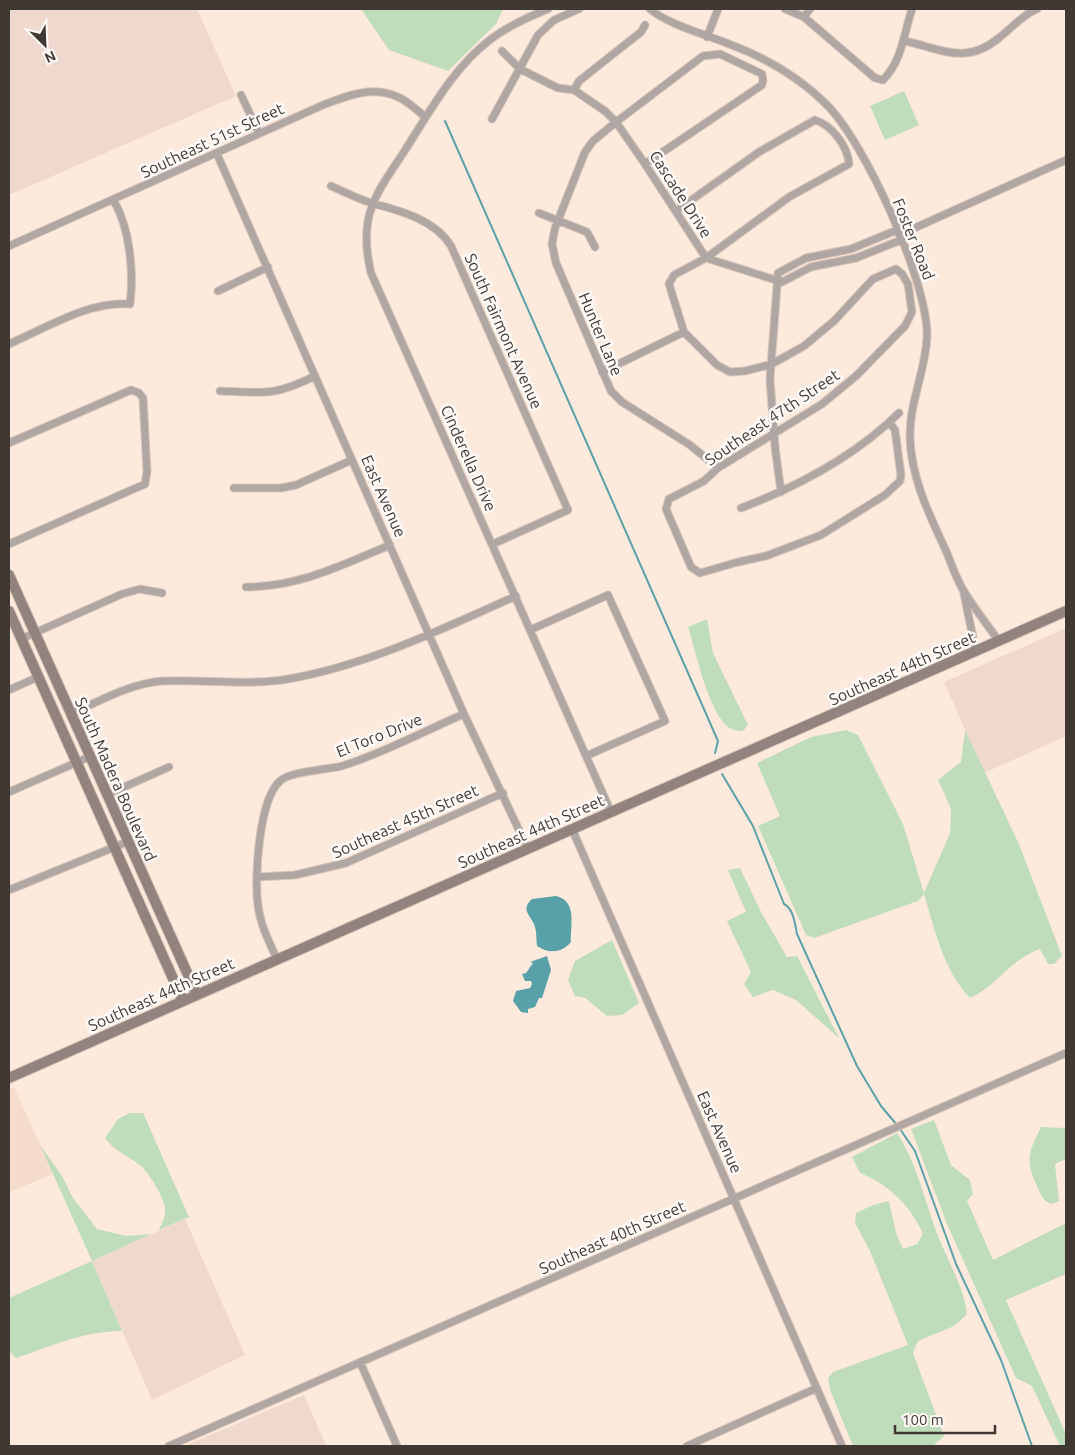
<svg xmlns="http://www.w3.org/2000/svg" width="1075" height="1455" font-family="Ubuntu,sans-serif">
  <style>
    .built { fill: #f6dcca }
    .industrial { fill: #efd8cd }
    .green { fill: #bfddba }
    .water { fill: #59a1a8 }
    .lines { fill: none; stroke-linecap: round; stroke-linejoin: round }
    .stream { stroke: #59a1a8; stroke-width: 2 }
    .street-casing { stroke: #d8c6ba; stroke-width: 9 }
    .secondary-casing { stroke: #d8c6ba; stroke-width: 12 }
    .street { stroke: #b0a6a3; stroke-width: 7 }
    .secondary { stroke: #92837f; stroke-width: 10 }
    .labels { text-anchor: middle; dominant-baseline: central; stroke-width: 5; stroke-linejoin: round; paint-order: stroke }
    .street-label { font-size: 16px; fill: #403833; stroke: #fffbf8 }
  </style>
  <rect width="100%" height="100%" fill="#feeadc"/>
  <!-- built -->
  <path class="built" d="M14,1087l40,87 -45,18v-103z"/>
  <!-- industrial -->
  <path class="industrial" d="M9,9h188l39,87 -227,99z
    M1066,628v108l-82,37 -40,-91z
    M185,1219l60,136 -93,45 -60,-139z
    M304,1395l22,51h-142z"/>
  <!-- green -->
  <path class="green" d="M361,9h142l-7,15 -48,47 -59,-21z
    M904,91l15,34 -34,15 -15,-34z
    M707,619l6,34 35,72 -5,6c-8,0 -15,-2 -20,-9 -18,-24 -26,-66 -35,-95z
    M846,730l12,5 45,89 21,69 26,-60 1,-24 -13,-29 23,-18 4,-32 54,114 43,112 -8,8h-6l-8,-15c-31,11 -43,37 -70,49 -27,-29 -35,-67 -46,-104l-6,7 -104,37 -8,-3 -48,-109 22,-10 -23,-53 54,-26z
    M740,868l21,44 26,45 10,-1 42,82 -43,-38 -23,-10 -20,7 -9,-13 7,-12 -24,-51 19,-9 -18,-42z
    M612,940l27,63 -17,12 -15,1 -22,-18 -10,-2 -7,-16 7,-19z
    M130,1113h13l46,104 -30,13c3,-7 7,-15 6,-22 -2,-12 -15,-33 -23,-41 -13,-12 -25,-13 -37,-29l13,-19z
    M934,1120l17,45 19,15 3,14 -6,7 26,59 73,-37v51l-60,26 60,134v12h-6l-28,-60 -16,-8 -69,-154 -36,-95z
    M1041,1127l25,1v31l-11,5 4,37 -8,3c-9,-4 -10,-9 -14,-18 -13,-28 -8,-33 4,-59z
    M897,1133c21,32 28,70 42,105 9,24 25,49 28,76l-13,12 -36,15 -5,12 31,83 -11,10h-80l-23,-56 -2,-12 5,-6 75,-27 -38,-94 -15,-28 1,-10 17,-8 16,-4 7,32 7,16 14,-5 6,-10c-13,-29 -34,-49 -63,-61l-8,-16z
    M40,1145l22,31 11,22 24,31 29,7 25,-2 -59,27 30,70c-38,0 -70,15 -106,27l-7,-7v-53l83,-37z"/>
  <!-- water -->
  <path class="water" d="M556,896c22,5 14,31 15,46 -9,11 -22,12 -34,4 -1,-7 0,-15 -3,-22 -5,-10 -13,-15 -2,-25z
    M547,956l4,14 -9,28h-3l-4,9 -7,2v4l-7,-1 -8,-11 3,-10 14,-3 2,-4 -1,-3h-6l-3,-7 4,-1 7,-10 -3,-1z"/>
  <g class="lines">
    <!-- stream -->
    <path class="stream" d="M445,121l273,620 -3,12
      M722,774l31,52 31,78c10,5 11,21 13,30l60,132 24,40 16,19
      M900,1129l15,22 41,113 45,96 31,86"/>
    <!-- street casing -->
    <g class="street-casing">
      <path id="street" d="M548,9c-20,8 -40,17 -57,30 -37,28 -59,69 -84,108 -14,23 -34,46 -39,74 -3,17 -1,35 3,52l240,539
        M650,9c17,15 57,26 79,35 35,13 70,33 97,60 39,38 102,178 101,232 -1,34 -18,67 -17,101 1,42 20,79 37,116 5,13 10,28 18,40 10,16 22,32 34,48
        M785,9l19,8 71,61 8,2c19,-19 21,-47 29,-71
        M804,17l6,-8
        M707,37l11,-28
        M905,41c37,8 61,25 95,-4 13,-10 22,-22 37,-28
        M502,51l18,18 38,19 16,2 31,21 11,11 29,42 61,94 76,24 29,-15 45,-9 45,-18
        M574,90l5,-9 62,-49 4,-7
        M241,95l18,38
        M492,119l46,-84 16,-15 25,-11
        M217,154l247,560 64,135
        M645,164l117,-79 1,-4 -1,-7 -42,-20 -17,2 -87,66 -23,19 -8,11 -30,76 -3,16 4,19 55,128 11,11 68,43 28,23
        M331,186c14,6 29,14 44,18 27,7 61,17 76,42l117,264 -75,34
        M676,211l83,-59 56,-32c17,5 33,27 34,44l-60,33 -83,61 -32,17 -5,9 15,48 33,33 13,7 15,-1 27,-7 32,-18 30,-25 39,-42 23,-10 6,5 6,10 4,28 -7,14 -49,50 -34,28 -104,64 -14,13 -35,18 -3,10 25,58 9,6 7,-2 31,-9 28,-6 55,-21 64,-40 15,-14 1,-6 -6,-45 -6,-8
        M539,213l48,19 8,15
        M899,235l167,-75
        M9,246l314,-141c23,-9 50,-20 75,-8 10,4 19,14 28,20
        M218,291l50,-24
        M9,344c37,-16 79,-43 121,-40 4,-32 0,-75 -16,-103
        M602,372l82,-40
        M220,391c44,2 55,5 95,-15
        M9,443l122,-53 8,3 4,5 4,73 -2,13 -136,60
        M234,488h47l15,-3 56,-25
        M781,492l-6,-45 -5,-68 8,-106 28,-15 45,-9 46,-19
        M741,508c58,-22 114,-52 158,-95
        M246,587c53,0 96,-22 144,-42
        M964,594l12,58
        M530,630l78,-35 57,126 -79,35
        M21,639l101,-45 18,-5 22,4
        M9,690l29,-13
        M71,714c28,-13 60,-31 92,-33 42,-2 84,5 125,-2 80,-14 154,-50 228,-83
        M9,792l80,-35
        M106,795l63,-28
        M572,829l270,617
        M257,877l38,-2 51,-12 157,-70
        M9,890l118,-48
        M277,959c-8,-17 -17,-35 -19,-54 -4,-26 1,-106 22,-124 11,-10 46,-11 62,-15 42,-13 82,-35 122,-52
        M360,1362l37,84
        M169,1446l897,-393
        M687,1446l130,-58"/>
    </g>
    <!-- secondary casing -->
    <g class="secondary-casing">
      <path id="secondary" d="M9,575l188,420
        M9,611l174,390
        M9,1078l1057,-467"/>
    </g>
    <!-- street -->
    <use href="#street" class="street"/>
    <!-- secondary -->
    <use href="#secondary" class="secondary"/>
  </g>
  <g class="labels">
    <!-- street labels -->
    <g class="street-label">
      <text transform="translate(212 140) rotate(-25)">Southeast 51st Street</text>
      <text transform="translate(681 194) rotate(57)">Cascade Drive</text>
      <text transform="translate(914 239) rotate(68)">Foster Road</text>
      <text transform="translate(504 331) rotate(66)">South Fairmont Avenue</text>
      <text transform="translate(601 334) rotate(67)">Hunter Lane</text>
      <text transform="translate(772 417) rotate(-34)">Southeast 47th Street</text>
      <text transform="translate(469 458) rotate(66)">Cinderella Drive</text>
      <text transform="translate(384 496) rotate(66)">East Avenue</text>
      <text transform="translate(902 668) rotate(-24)">Southeast 44th Street</text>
      <text transform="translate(379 735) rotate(-22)">El Toro Drive</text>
      <text transform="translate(116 779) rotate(66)">South Madera Boulevard</text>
      <text transform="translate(405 821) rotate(-24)">Southeast 45th Street</text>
      <text transform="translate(531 831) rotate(-24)">Southeast 44th Street</text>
      <text transform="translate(161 994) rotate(-24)">Southeast 44th Street</text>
      <text transform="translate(720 1132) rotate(66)">East Avenue</text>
      <text transform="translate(612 1237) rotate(-24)">Southeast 40th Street</text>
    </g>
  </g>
  <!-- border -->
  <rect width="1075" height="1455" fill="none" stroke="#403833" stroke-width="20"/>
  <!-- north arrow -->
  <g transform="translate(45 45) rotate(156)" stroke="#fffbf8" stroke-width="4" paint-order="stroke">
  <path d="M0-4L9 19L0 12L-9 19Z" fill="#403833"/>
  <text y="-8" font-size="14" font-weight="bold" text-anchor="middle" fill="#403833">N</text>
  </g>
  <!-- scale -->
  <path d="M895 1425v8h100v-8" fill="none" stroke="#403833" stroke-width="2.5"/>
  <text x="902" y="1425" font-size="15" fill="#403833" stroke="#fffbf8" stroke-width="4" paint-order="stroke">100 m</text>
</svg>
